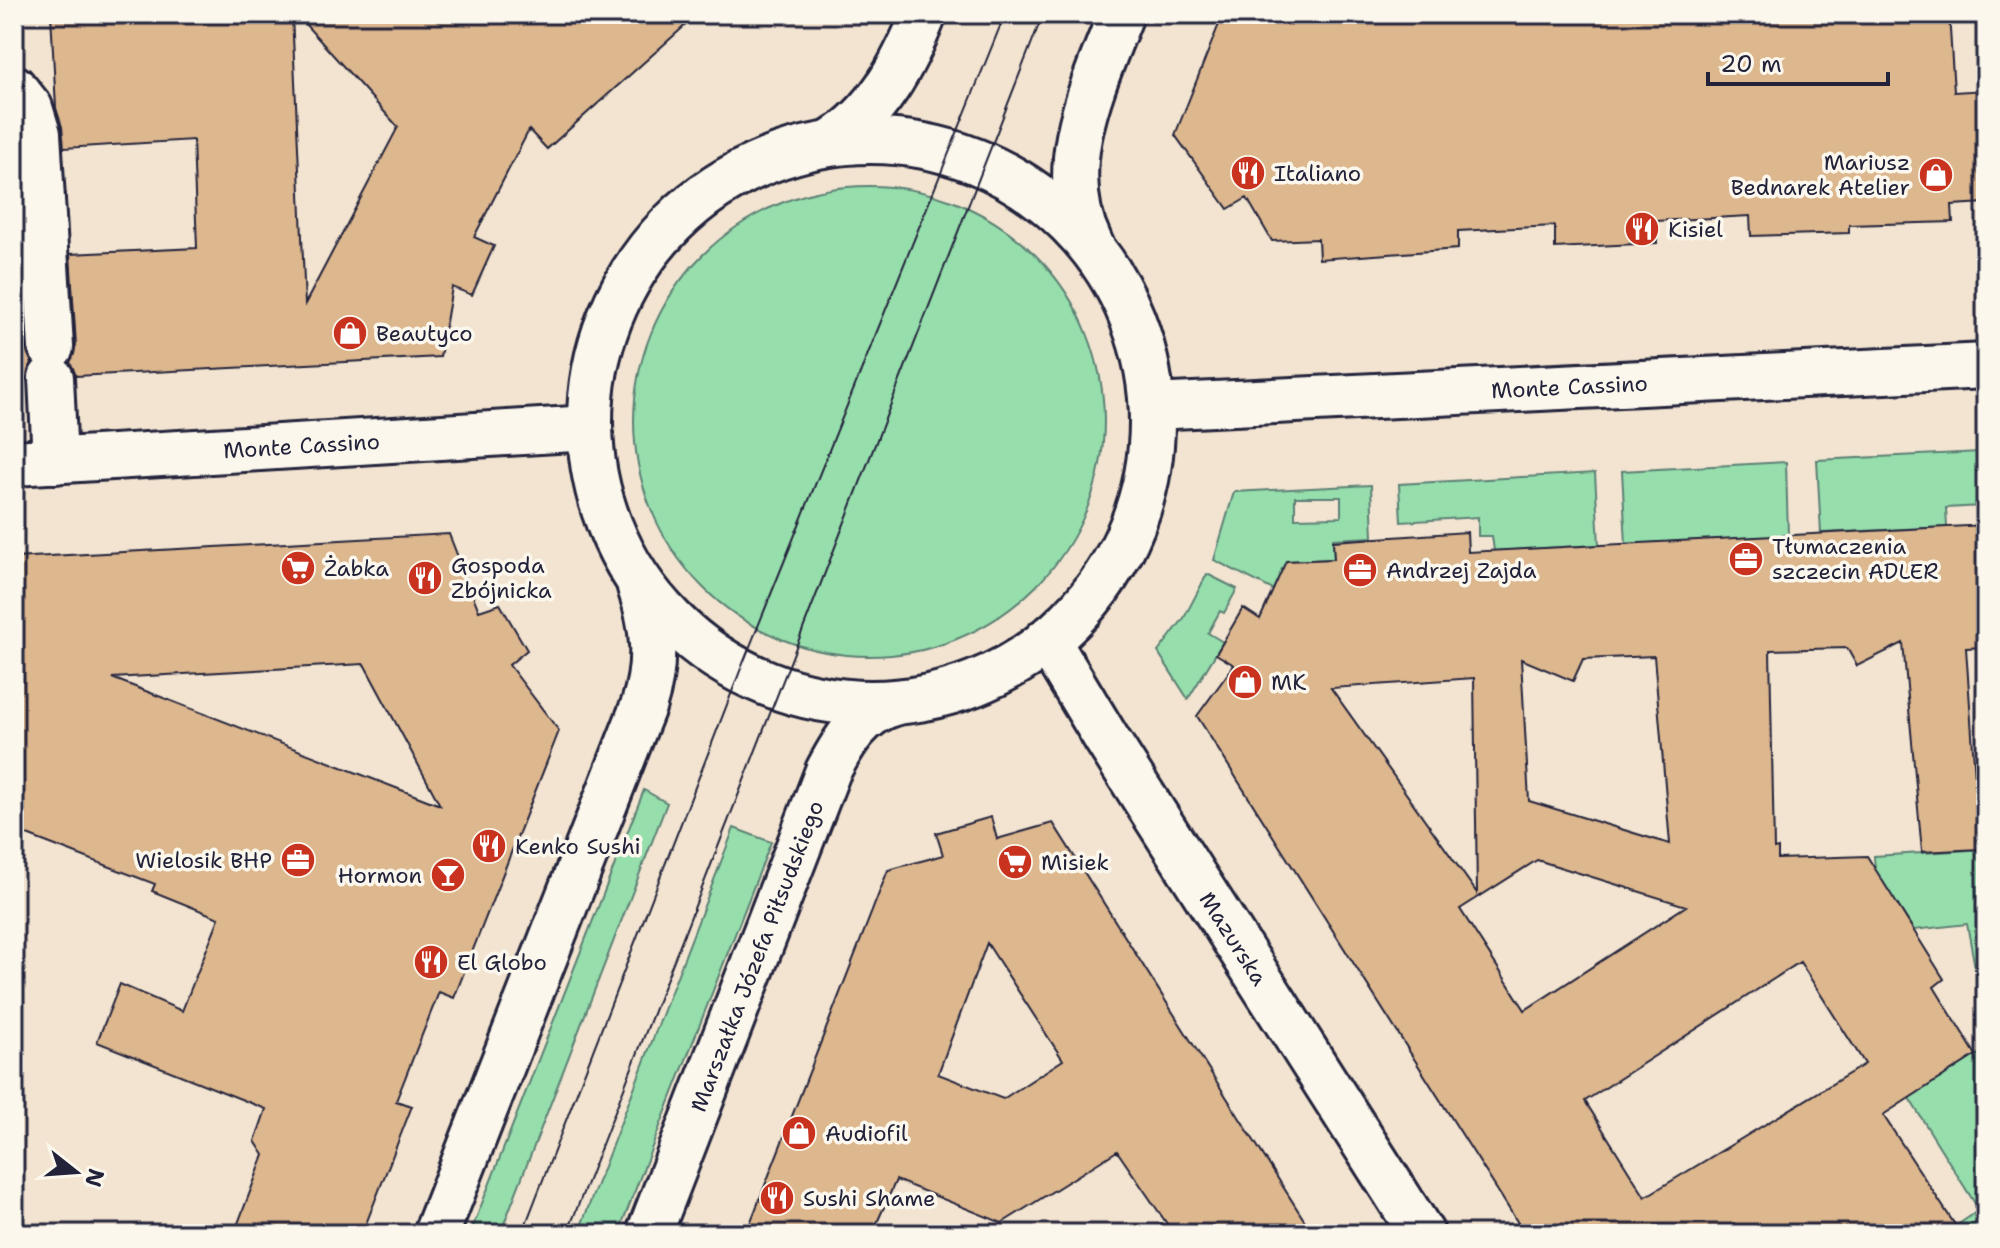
<svg xmlns="http://www.w3.org/2000/svg" width="2000" height="1248" font-family="'Shantell Sans',sans-serif">
  <style>
    .green { fill: #96deac; stroke: #5c8074; stroke-width: 2; fill-rule: evenodd }
    .building { fill: #ddb78e; stroke: #22223b; stroke-width: 2; fill-rule: evenodd }
    .lines { fill: none; stroke-linecap: round; stroke-linejoin: round }
    .minor-casing { stroke: #22223b; stroke-width: 50 }
    .major-casing { stroke: #22223b; stroke-width: 50 }
    .minor { stroke: #fbf7ec; stroke-width: 44 }
    .major { stroke: #fbf7ec; stroke-width: 44 }
    .tram { stroke: #22223b; stroke-width: 2 }
    .labels { text-anchor: middle; dominant-baseline: central; stroke-width: 7; stroke-linejoin: round; paint-order: stroke }
    .poi-label { font-size: 22px; fill: #22223b; stroke: #fbf7ec; text-anchor: start }
    .street-label { font-size: 22px; fill: #22223b; stroke: #fbf7ec }
  </style>
  <rect width="100%" height="100%" fill="#f2e4d0"/>
  <filter id="ink" filterUnits="userSpaceOnUse"><feTurbulence type="fractalNoise" baseFrequency=".0125" numOctaves="2"/><feDisplacementMap in="SourceGraphic" scale="16" xChannelSelector="R" yChannelSelector="G"/><feConvolveMatrix kernelMatrix="1 2 1 2 8 2 1 2 1" color-interpolation-filters="sRGB"/></filter>
  <g filter="url(#ink)">
    <!-- green -->
    <path class="green" d="M634 421a235 235 0 1 1 470 0a235 235 0 1 1-470 0Z
      M1980,452l2,54 -36,2 1,19 -126,6 -4,-73z
      M1786,462l2,74 -162,8 -4,-73z
      M1595,473l4,72 -105,6 -2,-15h-14v-19l-77,5 -2,-38z
      M1371,485l2,52 -40,2 1,20 -47,2 -14,29 -59,-30 20,-68zM1341,497v20l-46,1v-21z
      M1207,574l30,15 -13,24 -4,-2 -12,22 15,9 -35,57 -30,-47 26,-34z
      M644,790l23,13 -167,431h-30z
      M734,828l37,14 -153,392h-40z
      M1986,849v132l-10,-8 -9,-49 -53,6 -16,-24 -10,7 -11,-15 -3,-42z
      M1986,1052v182h-25l-5,-8 23,-16 -70,-112 67,-43z"/>
    <!-- building -->
    <path class="building" d="M51,14h241l13,290 93,-177 -102,-113h402l-151,135 -18,-19 -55,107 20,9 -22,49 -20,-8 -12,70 -364,19 -6,-14 6,-17 -6,-91 127,-6 -4,-108 -129,8 -2,-21 -6,-19z
      M1223,14h726l5,78 32,-2v113l-34,2 1,17 -104,3v8l-98,3 -1,-20 -94,5 1,22 -102,5v-22l-97,5v18l-139,10 -1,-20 -46,2 -25,-43 -19,11 -53,-74z
      M14,256h6l6,93 6,14 -6,16 -12,1z
      M1986,525v122l-20,1 14,201 -58,3 -19,-209 -46,23 -10,-18 -77,2 4,199 4,-1v11l89,-3 77,123 -10,8 42,68 -93,60 78,119h-436l-328,-518 37,-51 -18,-11 27,-46 17,11 26,-58 48,-2 -1,-18 134,-9 1,20zM1654,656l16,188 -141,-43 -8,-142 52,22 10,-22zM1474,678l3,215 -146,-205zM1537,860l149,46 -161,104 -65,-101zM1800,962l65,102 -220,133 -60,-96z
      M449,534l30,77 21,-7 27,46 -18,15 50,66 -105,267 -15,-6 -43,109 16,5 -50,128h-128l30,-79 -9,-14 11,-32 -169,-67 23,-58 62,27 37,-93 -67,-27 3,-7 -141,-54v-272zM364,664l76,141 -328,-127z
      M991,817l6,22 56,-16 260,411h-139l-57,-83 -115,72 -106,-43 -24,54h-126l142,-364 55,-15 -7,-22zM987,943l76,117 -60,39 -65,-25z"/>
    <g class="lines">
      <!-- minor casing -->
      <g class="minor-casing">
        <g id="minor">
          <path d="M14,88l16,20 8,26 13,213"/>
          <path d="M51,378l4,83"/>
          <path id="s1" d="M1152,407l834,-41"/>
          <path id="s2" d="M14,463l576,-35"/>
          <path id="s3" d="M1047,640l59,98 316,496"/>
        </g>
      </g>
      <!-- major casing -->
      <g class="major-casing">
        <g id="major">
          <circle cx="871" cy="422" r="281"/>
          <path d="M831,143c48,-31 72,-77 93,-129"/>
          <path d="M1090,243c-37,-75 3,-158 31,-229"/>
          <path d="M436,1234l208,-530c13,-41 10,-77 -4,-117"/>
          <path id="s4" d="M649,1234l179,-463c16,-30 32,-58 66,-68"/>
        </g>
      </g>
      <!-- minor -->
      <use href="#minor" class="minor"/>
      <!-- major -->
      <use href="#major" class="major"/>
      <!-- tram -->
      <path class="tram" d="M522,1234l218,-563 265,-657
        M567,1234l476,-1220"/>
    </g>
  </g>
  <!-- icons -->
  <defs>
    <g id="restaurant-disc" transform="scale(1.8)"><circle r="9.5" fill="#c8321e" stroke="#fbf7ec"/><path d="M-5-6h1v4h1v-4h1v4h1v-4h1v5L-1.5 .5V6h-2V.5L-5-1ZM5-6V6H3V1.5H1.5Q1.5-4 5-6Z" fill="#fff"/></g>
    <g id="shop-disc" transform="scale(1.8)"><circle r="9.5" fill="#c8321e" stroke="#fbf7ec"/><path d="M-5-2.5h2.3a2.7 3.5 0 0 1 5.4 0H5L5.5 6h-11ZM-1.5-2.5h3a1.5 2.3 0 0 0-3 0Z" fill="#fff"/></g>
    <g id="office-disc" transform="scale(1.8)"><circle r="9.5" fill="#c8321e" stroke="#fbf7ec"/><path d="M-6-3h4V-5.5h4V-3h4V5H-6ZM-1-4.5V-3h2v-1.5ZM-6 0V1H6V0Z" fill="#fff"/></g>
    <g id="supermarket-disc" transform="scale(1.8)"><circle r="9.5" fill="#c8321e" stroke="#fbf7ec"/><path d="M-6-5.5h2.5l.6 2H6L4.5 2H-2.5L-4.4-4H-6ZM-1.5 3.2a1.3 1.3 0 1 0 .1 0ZM3 3.2a1.3 1.3 0 1 0 .1 0Z" fill="#fff"/></g>
    <g id="bar-disc" transform="scale(1.8)"><circle r="9.5" fill="#c8321e" stroke="#fbf7ec"/><path d="M-6-5H6L.8 .8V4.5H3.5V6h-7V4.5H-.8V.8Z" fill="#fff"/></g>
  </defs>
  <g fill-rule="evenodd">
    <use href="#restaurant-disc" x="1248" y="173"/>
    <use href="#shop-disc" x="1936" y="175"/>
    <use href="#restaurant-disc" x="1642" y="229"/>
    <use href="#shop-disc" x="350" y="333"/>
    <use href="#office-disc" x="1746" y="559"/>
    <use href="#supermarket-disc" x="298" y="568"/>
    <use href="#office-disc" x="1360" y="570"/>
    <use href="#restaurant-disc" x="425" y="578"/>
    <use href="#shop-disc" x="1245" y="682"/>
    <use href="#restaurant-disc" x="489" y="846"/>
    <use href="#office-disc" x="298" y="860"/>
    <use href="#supermarket-disc" x="1015" y="862"/>
    <use href="#bar-disc" x="448" y="875"/>
    <use href="#restaurant-disc" x="431" y="962"/>
    <use href="#shop-disc" x="799" y="1133"/>
    <use href="#restaurant-disc" x="777" y="1198"/>
  </g>
  <g class="labels">
    <!-- poi labels -->
    <g class="poi-label">
      <text x="1910" y="162" text-anchor="end">Mariusz<tspan x="1910" dy="25">Bednarek Atelier</tspan></text>
      <text x="1274" y="173">Italiano</text>
      <text x="1668" y="229">Kisiel</text>
      <text x="376" y="333">Beautyco</text>
      <text x="1772" y="546">Tłumaczenia<tspan x="1772" dy="25">szczecin ADLER</tspan></text>
      <text x="451" y="565">Gospoda<tspan x="451" dy="25">Zbójnicka</tspan></text>
      <text x="324" y="568">Żabka</text>
      <text x="1386" y="570">Andrzej Zajda</text>
      <text x="1271" y="682">MK</text>
      <text x="515" y="846">Kenko Sushi</text>
      <text x="272" y="860" text-anchor="end">Wielosik BHP</text>
      <text x="1041" y="862">Misiek</text>
      <text x="422" y="875" text-anchor="end">Hormon</text>
      <text x="457" y="962">El Globo</text>
      <text x="825" y="1133">Audiofil</text>
      <text x="803" y="1198">Sushi Shame</text>
    </g>
    <!-- street labels -->
    <g class="street-label">
      <text stroke="none"><textPath href="#s1" startOffset="418">Monte Cassino</textPath></text>
      <text stroke="none"><textPath href="#s2" startOffset="288">Monte Cassino</textPath></text>
      <text stroke="none"><textPath href="#s3" startOffset="352">Mazurska</textPath></text>
      <text stroke="none"><textPath href="#s4" startOffset="298">Marszałka Józefa Piłsudskiego</textPath></text>
    </g>
  </g>
  <!-- margin -->
  <rect width="2000" height="1248" fill="none" stroke="#fbf7ec" stroke-width="48"/>
  <rect x="24" y="24" width="1952" height="1200" fill="none" stroke="#22223b" stroke-width="3" filter="url(#ink)"/>
  <!-- north arrow -->
  <g transform="translate(76 1172) rotate(107)" stroke="#fbf7ec" stroke-width="6" paint-order="stroke">
  <path d="M0-6L14 30L0 20L-14 30Z" fill="#22223b"/>
  <text y="-12" font-size="22" font-weight="bold" text-anchor="middle" fill="#22223b">N</text>
  </g>
  <!-- scale -->
  <path d="M1708 72v12h180v-12" fill="none" stroke="#22223b" stroke-width="4"/>
  <text x="1720" y="72" font-size="24" fill="#22223b" stroke="#fbf7ec" stroke-width="6" paint-order="stroke">20 m</text>
</svg>
